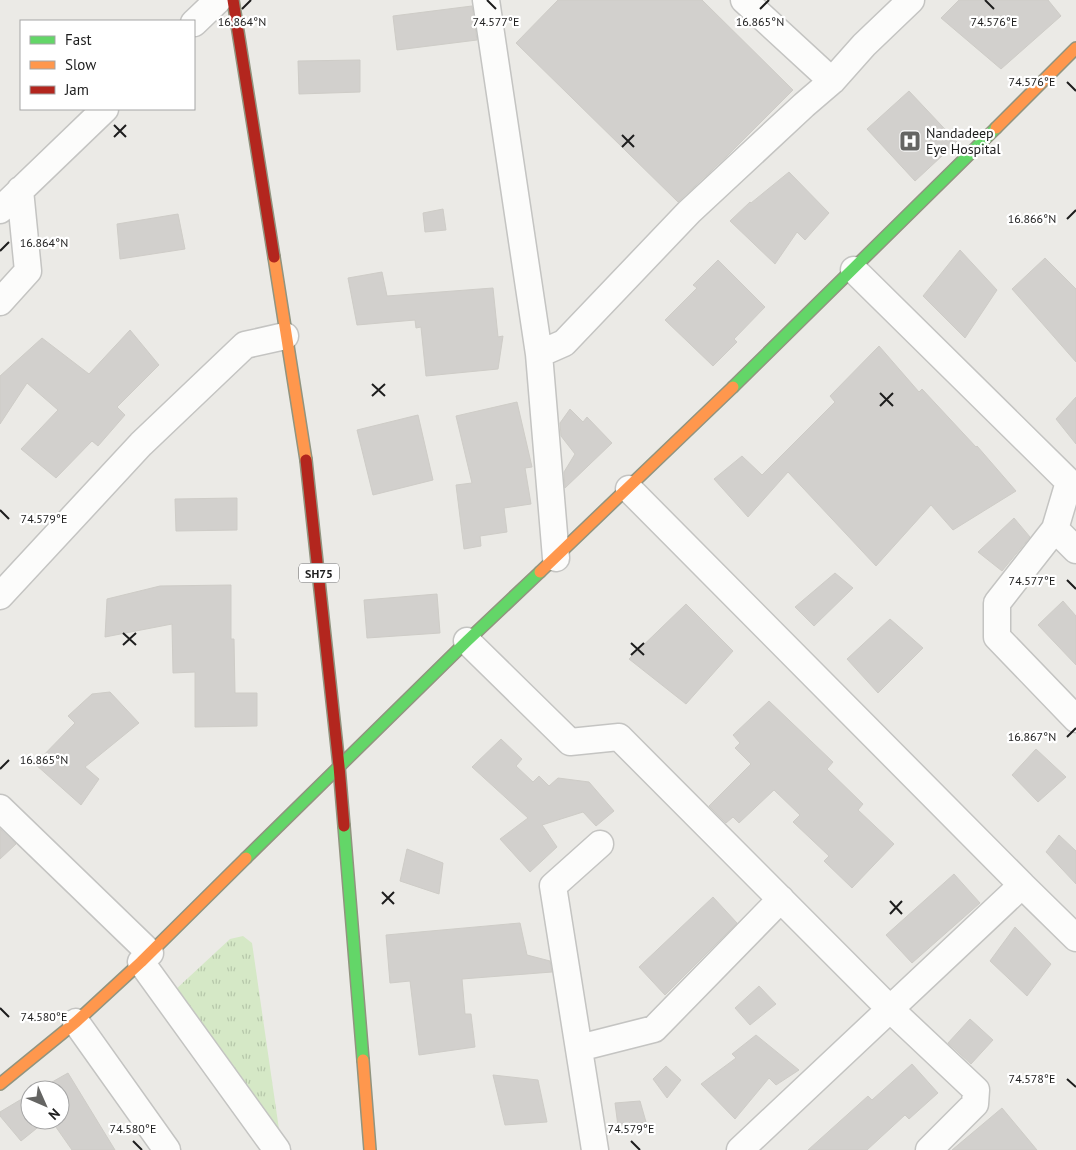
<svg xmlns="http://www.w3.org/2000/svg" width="1076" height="1150" font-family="'PT Sans',sans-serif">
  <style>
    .grass { fill: url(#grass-tufts) }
    .building { fill: #d2d0cd; stroke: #ceccc7 }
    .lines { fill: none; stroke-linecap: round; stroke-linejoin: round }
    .street-casing { stroke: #c4c4c2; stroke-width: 29 }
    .fast-casing { stroke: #91947f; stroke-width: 14 }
    .slow-casing { stroke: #91947f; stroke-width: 14 }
    .jam-casing { stroke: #91947f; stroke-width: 14 }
    .street { stroke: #fcfcfb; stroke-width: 26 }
    .fast { stroke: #63d668; stroke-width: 11 }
    .slow { stroke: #ff974d; stroke-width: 11 }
    .jam { stroke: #b3261e; stroke-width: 11 }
    .ticks { fill: none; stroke: #1d1d1d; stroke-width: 2 }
    .labels { text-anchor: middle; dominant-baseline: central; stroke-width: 4.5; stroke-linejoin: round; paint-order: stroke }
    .shield { fill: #fff; stroke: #616161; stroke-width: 1 }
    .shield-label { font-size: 12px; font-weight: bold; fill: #1d1d1d }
    .poi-label { font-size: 14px; fill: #1d1d1d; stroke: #fff; text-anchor: start }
    .ticks-label { font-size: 12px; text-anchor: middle; fill: #1d1d1d; stroke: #fff; stroke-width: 4.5; stroke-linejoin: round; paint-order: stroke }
  </style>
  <defs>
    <pattern id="grass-tufts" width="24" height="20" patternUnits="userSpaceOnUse" patternTransform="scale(1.25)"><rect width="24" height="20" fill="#d5e8c6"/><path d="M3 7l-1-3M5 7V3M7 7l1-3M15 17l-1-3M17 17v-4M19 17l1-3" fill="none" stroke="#b6c7aa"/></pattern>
  </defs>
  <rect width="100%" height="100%" fill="#ebeae6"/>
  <!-- grass -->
  <path class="grass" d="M243,936l9,7 30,207 -108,-159 56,-52z"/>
  <!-- building -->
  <path class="building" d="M558,0h144l91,90 -66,66 -49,46 -162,-159z
    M959,0h89l13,16 -60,53 -60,-51z
    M472,6l5,34 -80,10 -4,-34z
    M360,60v32l-61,2 -1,-33z
    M909,91l48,51 -42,39 -48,-52z
    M789,172l40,41 -24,27 -8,-8 -22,32 -45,-43 20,-19 1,1z
    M443,209l3,21 -21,2 -2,-19z
    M178,214l7,35 -65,10 -3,-35z
    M960,250l37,40 -32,48 -42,-42z
    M1045,258l31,31v73l-64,-73z
    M718,260l47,47 -31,32 3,3 -24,24 -48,-46 32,-32 -4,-3z
    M382,272l5,24 106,-8 5,49 5,-1 -5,33 -72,7 -5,-49 -5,1 -1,-8 -58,5 -9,-47z
    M130,330l29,35 -42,42 8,8 -27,31 -6,-5 -36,37 -35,-29 37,-39 -31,-27 -27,41v-48l42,-38 47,36z
    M879,346l40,46 3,-3 54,58 1,-1 39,45 -63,39 -22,-25 -55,61 -88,-94 -40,45 -34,-38 28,-23 20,19 73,-73 -5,-6z
    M1076,397v47l-20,-25z
    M517,402l15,65 -7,1 6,36 -27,4 3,24 -27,4 1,10 -17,3 -8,-64 16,-2 -16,-67z
    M570,409l13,13 4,-5 25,26 -47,45 -1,-16 11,-18 -14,-18 -1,-13z
    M418,415l15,65 -60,15 -16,-65z
    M237,498v32l-61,1 -1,-32z
    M1014,518l16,19 -28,34 -24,-19z
    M835,573l18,15 -39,38 -19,-19z
    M231,585v54h3l1,54h22v33l-62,1v-55l-22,1 -1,-49 -67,13 2,-38 53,-13z
    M437,594l3,39 -73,5 -3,-38z
    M1063,601l13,15v49l-38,-40z
    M686,604l47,47 -47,53 -57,-45z
    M890,619l33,29 -45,45 -31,-34z
    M110,692l29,31 -54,44 14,12 -18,26 -46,-41 40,-41 -7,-7 24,-22z
    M769,701l64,61 -6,7 36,35 -5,6 36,34 -42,44 -28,-27 5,-5 -36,-34 7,-7 -26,-25 -35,33 -6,-6 -7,6 -17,-17 42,-42 -16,-16 5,-5 -7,-8z
    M501,739l21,20 -6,7 17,16 6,-6 10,10 9,-8 31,4 25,29 -18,15 -13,-14 -41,13 15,22 -27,25 -30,-33 28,-21 -56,-51z
    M1036,749l30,28 -28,25 -26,-27z
    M0,829l16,15 -16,15z
    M1059,835l17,16v33l-30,-32z
    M407,849l36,14 -4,31 -39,-13z
    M954,874l26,29 -68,60 -26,-28z
    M713,897l24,26 -72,72 -26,-28z
    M520,923l7,32 23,6 2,11 -90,7 3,35h6l4,33 -56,8 -9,-74 -20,2 -4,-48z
    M1015,927l36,37 -24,32 -37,-35z
    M759,986l17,18 -26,21 -15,-17z
    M970,1019l23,21 -22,24 -23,-21z
    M756,1035l43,35 -23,15 -7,-7 -34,41 -34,-35 35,-26 -4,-4z
    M912,1064l26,29 -29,26 -4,-4 -38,35h-59l60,-54 4,4z
    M666,1066l15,14 -14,18 -14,-19z
    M68,1073l47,77h-43l-21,-30h9v-30h-22z
    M493,1075l45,5 9,42 -42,3z
    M30,1094v26h17l-26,21 -21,-25v-4z
    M640,1101l6,21 -28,4 -3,-23z
    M1002,1108l35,42h-85z"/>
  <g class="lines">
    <!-- street casing -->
    <g class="street-casing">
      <path id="street" d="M486,0l53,354 17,204
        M744,0l88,81
        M194,23l24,-23
        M0,210l105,-101
        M854,270l215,212 -14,47 21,21
        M0,302l28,-31 -8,-81
        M539,354l25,-11 125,-131 115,-107 28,-24 32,-36 47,-45
        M629,489l393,396 -282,265
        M1055,529l-58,74v34l79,82
        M0,596l141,-152 104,-99 40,-9
        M467,641l103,101 49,-5 271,272 86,81 -1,14 -46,46
        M0,808l150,145
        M1022,885l54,53
        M141,962l136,188
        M76,1022l91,128
        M579,1048l75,-19 127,-130
        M595,1150l-42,-264 47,-42"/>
    </g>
    <!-- fast casing -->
    <g class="fast-casing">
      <path id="fast" d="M733,387l263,-259
        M344,826l19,234
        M246,858l221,-217 73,-69"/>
    </g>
    <!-- slow casing -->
    <g class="slow-casing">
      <path id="slow" d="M996,128l80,-80
        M274,257l32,203
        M540,572l193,-185
        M363,1060l7,90
        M0,1084l76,-62 65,-60 105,-104"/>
    </g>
    <!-- jam casing -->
    <g class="jam-casing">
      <path id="jam" d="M233,0l41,257
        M306,460l33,306 5,60"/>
    </g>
    <!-- street -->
    <use href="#street" class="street"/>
    <!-- fast -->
    <use href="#fast" class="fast"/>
    <!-- slow -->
    <use href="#slow" class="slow"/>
    <!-- jam -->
    <use href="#jam" class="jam"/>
  </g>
  <!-- ticks -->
  <path class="ticks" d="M487,0l9,9M985,0l9,9M242,9l9,-9M760,9l9,-9M1067,82l9,9M114,125l12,12M622,135l12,12M114,137l12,-12M622,147l12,-12M1067,219l9,-9M0,251l9,-9M372,384l13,12M880,393l13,13M372,396l13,-12M880,406l13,-13M0,510l9,9M1067,580l9,9M123,633l13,12M631,643l13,12M123,645l13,-12M631,655l13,-12M1067,737l9,-9M0,769l9,-9M382,892l12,12M890,901l12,13M382,904l12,-12M890,914l12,-13M0,1008l9,9M1067,1079l9,8M133,1141l9,9M631,1141l9,9"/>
  <!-- icons -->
  <defs>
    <g id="hospital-square" transform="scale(1.125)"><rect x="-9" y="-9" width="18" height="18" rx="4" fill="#656563" stroke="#fff"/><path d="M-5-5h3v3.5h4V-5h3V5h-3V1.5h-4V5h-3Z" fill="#fff"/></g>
  </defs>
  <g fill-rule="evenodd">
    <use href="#hospital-square" x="910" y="141"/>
  </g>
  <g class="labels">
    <!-- shield labels -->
    <rect class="shield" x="299" y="563.5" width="40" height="19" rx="4"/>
    <g class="shield-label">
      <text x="319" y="573">SH75</text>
    </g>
    <!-- poi labels -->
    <g class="poi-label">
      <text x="926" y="133">Nandadeep<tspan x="926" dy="16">Eye Hospital</tspan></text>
    </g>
  </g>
  <g class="ticks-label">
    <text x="242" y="26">16.864°N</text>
    <text x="496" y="26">74.577°E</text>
    <text x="760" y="26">16.865°N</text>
    <text x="994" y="26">74.576°E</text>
    <text x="1032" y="86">74.576°E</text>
    <text x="1032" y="223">16.866°N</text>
    <text x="44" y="247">16.864°N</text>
    <text x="44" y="523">74.579°E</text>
    <text x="1032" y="585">74.577°E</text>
    <text x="1032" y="741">16.867°N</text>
    <text x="44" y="764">16.865°N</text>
    <text x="44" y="1021">74.580°E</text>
    <text x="1032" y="1083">74.578°E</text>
    <text x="133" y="1133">74.580°E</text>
    <text x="631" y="1133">74.579°E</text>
  </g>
  <!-- legend -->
  <rect x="20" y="20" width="175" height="90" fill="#ffffff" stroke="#a5a5a5"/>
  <rect x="30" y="36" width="25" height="8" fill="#63d668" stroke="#a5a5a5"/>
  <text x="65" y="45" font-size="15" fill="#1d1d1d">Fast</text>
  <rect x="30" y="61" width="25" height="8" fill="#ff974d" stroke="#a5a5a5"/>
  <text x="65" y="70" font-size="15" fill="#1d1d1d">Slow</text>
  <rect x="30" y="86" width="25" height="8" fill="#b3261e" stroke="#a5a5a5"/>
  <text x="65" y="95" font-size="15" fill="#1d1d1d">Jam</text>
  <!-- north arrow -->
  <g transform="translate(45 1105) rotate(135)"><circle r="24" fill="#ffffff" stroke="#a5a5a5"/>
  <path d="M0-4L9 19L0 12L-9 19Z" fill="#656563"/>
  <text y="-8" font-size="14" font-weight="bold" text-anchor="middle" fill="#1d1d1d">N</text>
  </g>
</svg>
